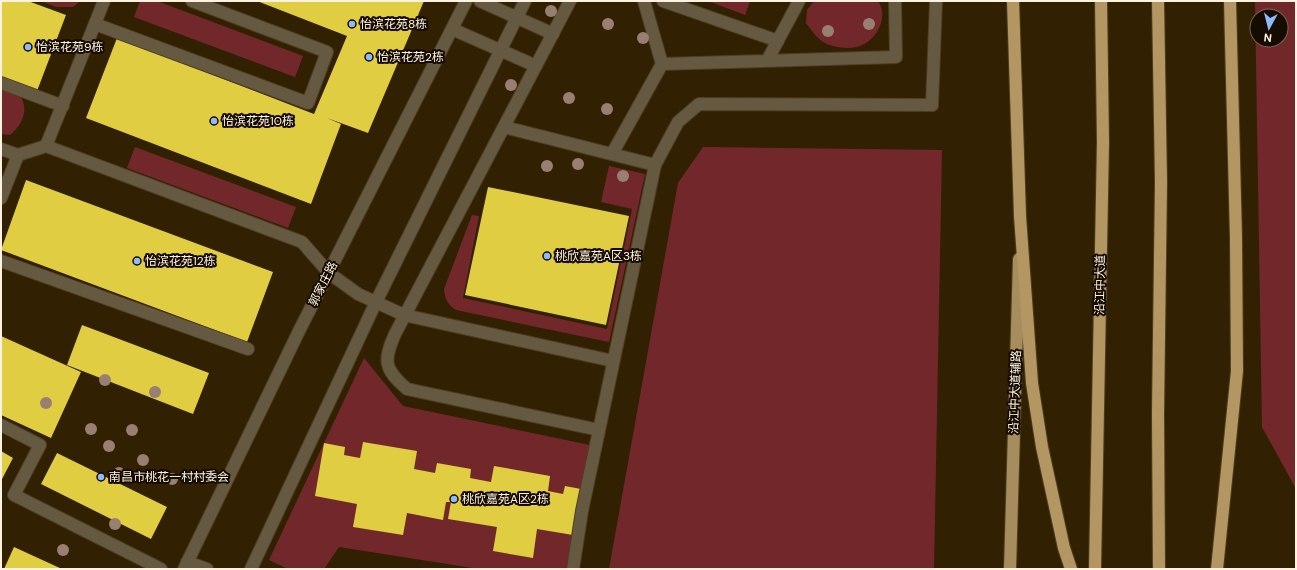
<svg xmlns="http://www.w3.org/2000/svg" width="1297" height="570" font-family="'DM Sans','Noto Sans SC',sans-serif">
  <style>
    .green { fill: #72282b; fill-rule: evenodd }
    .building { fill: #e1cd42 }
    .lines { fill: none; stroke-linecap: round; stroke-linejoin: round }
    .service-casing { stroke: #4e3e21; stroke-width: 14 }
    .minor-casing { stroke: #4e3e21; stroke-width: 14 }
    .tertiary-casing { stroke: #4e3e21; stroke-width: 14 }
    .primary-casing { stroke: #4e3e21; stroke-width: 14 }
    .trunk-casing { stroke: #4e3e21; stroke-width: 14 }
    .service { stroke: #665942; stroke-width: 12 }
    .minor { stroke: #665942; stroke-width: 12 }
    .tertiary { stroke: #665942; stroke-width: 12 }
    .primary { stroke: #a78c5d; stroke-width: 12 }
    .trunk { stroke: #b49662; stroke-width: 12 }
    .tree { fill: #987f71 }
    .poi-dot { fill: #90b8fd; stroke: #160b00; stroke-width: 1.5 }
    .labels { text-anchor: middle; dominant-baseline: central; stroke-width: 4; stroke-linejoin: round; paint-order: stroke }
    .poi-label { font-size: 12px; fill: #fef3e2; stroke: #160b00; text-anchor: start }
    .street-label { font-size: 12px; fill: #fef3e2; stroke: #160b00 }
  </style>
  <rect width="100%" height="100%" fill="#312102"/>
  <!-- green -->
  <path class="green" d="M41,1h39l-7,6h-17z
    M140,1h17l146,55 -8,21 -161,-60z
    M708,1h42l-5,14z
    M814,1h64c11,15 -1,38 -16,44 -9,5 -28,3 -37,-2 -8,-4 -14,-14 -19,-20l1,-13z
    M1255,1h41v488l-34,-62zM1257,16h24v24h-24z
    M1,85c4,2 11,3 15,6 15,15 8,32 -6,44l-9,-1z
    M135,147l161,60 -8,21 -161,-60z
    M703,147l239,3 -8,419h-325l69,-386z
    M609,166l36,8 -36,168 -153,-32c-9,-6 -11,-11 -12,-21l28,-74 7,1 -16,82 144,31 25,-120 -31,-7z
    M364,358l39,48 187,39 -22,124h-89l-140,-22 -15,22h-36l-19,-9z"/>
  <!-- building -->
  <path class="building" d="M1,1h27l38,14 -29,76 -36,-13z
    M257,1h167l-56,132 -41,-15 14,6 -30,80 -225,-86 31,-80 197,76 33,-78z
    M26,180l247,92 -26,70 -246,-92z
    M488,187l141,29 -23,109 -141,-30z
    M82,325l127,48 -16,41 -126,-49z
    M1,336l80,36 -30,66 -50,-23z
    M363,442l54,9 -3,18 21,4 2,-10 34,6 -1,9 21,4 3,-16 56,10 -2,15 15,3 2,-8 16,3 -8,46 -36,-6 -4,29 -40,-7 4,-24 -49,-8 3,-17h-5l-3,18 -36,-7 -4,22 -50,-8 4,-23 -42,-8 9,-53 21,4 -1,8 16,3z
    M1,451l12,7 -12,23z
    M57,453l110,54 -16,32 -110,-55z
    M14,547l48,22h-58z"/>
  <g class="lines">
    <!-- service casing -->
    <g class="service-casing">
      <path id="service" d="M570,1l-175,333c-12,27 -11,35 12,55l192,41
        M644,1l18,63
        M663,1l115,40
        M95,24l213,79 19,-51 -135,-51
        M767,61l32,-60
        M1,83l62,23
        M932,105l4,-104
        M504,127l151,38
        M1,149l17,6 28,-9
        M612,154l50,-90 234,-7 -1,-56
        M1,198l17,-43
        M1,261l247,88
        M1,425l39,20 -26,50 147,74
        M251,569l125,-267 149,-301"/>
    </g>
    <!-- minor casing -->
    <g class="minor-casing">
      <path id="minor" d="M104,1l-58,145 256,96 27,31 29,21 46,21 209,46
        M480,1l73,33
        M452,29l84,37
        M187,562l20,7
        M573,569l9,-58 73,-346 23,-43 21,-18 233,1"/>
    </g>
    <!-- tertiary casing -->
    <g class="tertiary-casing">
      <path id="tertiary" d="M184,569l115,-238 167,-330"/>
    </g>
    <!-- primary casing -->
    <g class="primary-casing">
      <path id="primary" d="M1010,569l9,-310"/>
    </g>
    <!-- trunk casing -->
    <g class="trunk-casing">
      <path id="trunk" d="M1013,1l7,215 12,167 10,64 22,101 7,21
        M1158,1l3,181 -3,232 1,155
        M1095,569l8,-427 -2,-141
        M1217,569l20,-198 -1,-133 -6,-237"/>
    </g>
    <!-- service -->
    <use href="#service" class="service"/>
    <!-- minor -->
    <use href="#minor" class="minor"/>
    <!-- tertiary -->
    <use href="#tertiary" class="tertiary"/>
    <!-- primary -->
    <use href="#primary" class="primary"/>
    <!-- trunk -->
    <use href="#trunk" class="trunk"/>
  </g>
  <!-- trees -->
  <g class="tree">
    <circle cx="551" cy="11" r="6"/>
    <circle cx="608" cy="24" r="6"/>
    <circle cx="869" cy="24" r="6"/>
    <circle cx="828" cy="31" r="6"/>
    <circle cx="643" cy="38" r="6"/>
    <circle cx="511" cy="85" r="6"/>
    <circle cx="569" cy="98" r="6"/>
    <circle cx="607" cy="109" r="6"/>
    <circle cx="578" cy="164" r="6"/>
    <circle cx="547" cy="166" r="6"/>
    <circle cx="623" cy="176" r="6"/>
    <circle cx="105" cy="380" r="6"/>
    <circle cx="155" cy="392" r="6"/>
    <circle cx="46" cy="403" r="6"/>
    <circle cx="91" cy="429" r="6"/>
    <circle cx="132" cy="430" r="6"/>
    <circle cx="109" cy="446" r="6"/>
    <circle cx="143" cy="460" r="6"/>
    <circle cx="119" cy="473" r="6"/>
    <circle cx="172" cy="479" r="6"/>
    <circle cx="115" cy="524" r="6"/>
    <circle cx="63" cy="550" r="6"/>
  </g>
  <!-- markers -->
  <g class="poi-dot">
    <circle cx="352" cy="24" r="4"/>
    <circle cx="28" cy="47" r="4"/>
    <circle cx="369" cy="57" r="4"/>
    <circle cx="214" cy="121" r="4"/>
    <circle cx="547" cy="256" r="4"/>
    <circle cx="137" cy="261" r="4"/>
    <circle cx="101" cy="477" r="4"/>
    <circle cx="454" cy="499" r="4"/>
  </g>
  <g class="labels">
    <!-- poi labels -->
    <g class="poi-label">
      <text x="360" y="24">怡滨花苑8栋</text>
      <text x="36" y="47">怡滨花苑9栋</text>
      <text x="377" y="57">怡滨花苑2栋</text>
      <text x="222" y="121">怡滨花苑10栋</text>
      <text x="555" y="256">桃欣嘉苑A区3栋</text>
      <text x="145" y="261">怡滨花苑12栋</text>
      <text x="109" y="477">南昌市桃花一村村委会</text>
      <text x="462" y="499">桃欣嘉苑A区2栋</text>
    </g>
    <!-- street labels -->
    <g class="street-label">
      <text transform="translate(323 284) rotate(-63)">郭家庄路</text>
      <text transform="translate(1100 285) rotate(-89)">沿江中大道</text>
      <text transform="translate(1015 392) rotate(-88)">沿江中大道辅路</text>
    </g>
  </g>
  <!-- border -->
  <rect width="1297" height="570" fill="none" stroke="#fef3e2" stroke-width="4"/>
  <!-- north arrow -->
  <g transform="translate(1269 28) rotate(187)"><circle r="19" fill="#160b00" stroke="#73685a"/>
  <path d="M0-3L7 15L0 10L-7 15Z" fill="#90b8fd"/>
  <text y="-6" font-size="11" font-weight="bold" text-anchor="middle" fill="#fef3e2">N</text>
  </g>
</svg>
